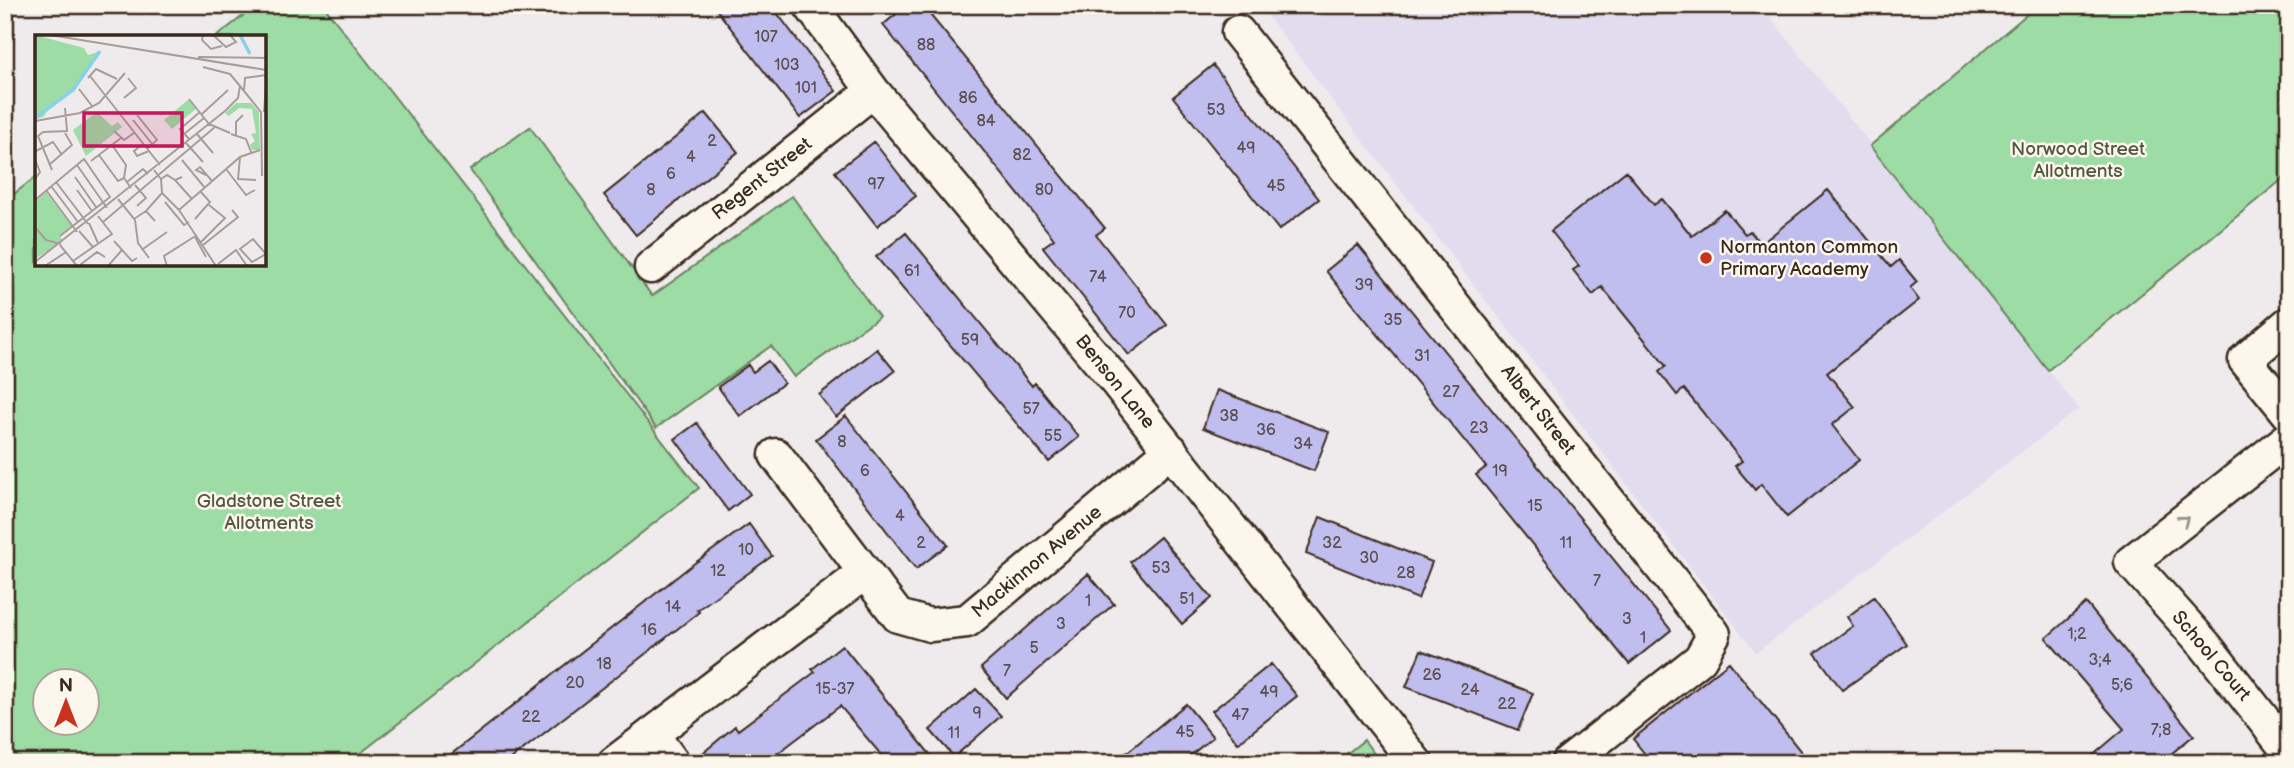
<svg xmlns="http://www.w3.org/2000/svg" width="2294" height="768" font-family="'Balsamiq Sans',sans-serif">
  <style>
    .built { fill: #e1ddee }
    .green { fill: #9ddca4; stroke: #6c8361; stroke-width: 2; fill-rule: evenodd }
    .building { fill: #c0bdef; stroke: #3b2a1e; stroke-width: 2 }
    .lines { fill: none; stroke-linecap: round; stroke-linejoin: round }
    .minor-casing { stroke: #3b2a1e; stroke-width: 37 }
    .minor { stroke: #fbf7ec; stroke-width: 32 }
    .oneway { stroke: #9b9085 }
    .poi-dot { fill: #c8321e; stroke: #fbf7ec; stroke-width: 2.5 }
    .labels { text-anchor: middle; dominant-baseline: central; stroke-width: 5; stroke-linejoin: round; paint-order: stroke }
    .number-label { font-size: 16px; fill: #5c4f52 }
    .park-label { font-size: 19px; fill: #545640; stroke: #fbf7ec }
    .street-label { font-size: 19px; fill: #3b2a1e; stroke: #fbf7ec }
    .poi-label { font-size: 19px; fill: #3b2a1e; stroke: #fbf7ec; text-anchor: start }
    .inset-river { fill: none; stroke: #89d1ea; stroke-width: 3.5 }
    .inset-road { fill: none; stroke: #a79e9a; stroke-width: 2 }
    .view { fill: #c2185b; fill-opacity: 0.15; stroke: #c2185b; stroke-width: 3.5 }
    .inset-edge { fill: none; stroke: #3b2a1e; stroke-width: 3.5 }
  </style>
  <rect width="100%" height="100%" fill="#efebed"/>
  <filter id="ink" filterUnits="userSpaceOnUse"><feTurbulence type="fractalNoise" baseFrequency=".0143" numOctaves="2"/><feDisplacementMap in="SourceGraphic" scale="14" xChannelSelector="R" yChannelSelector="G"/><feConvolveMatrix kernelMatrix="1 2 1 2 8 2 1 2 1" color-interpolation-filters="sRGB"/></filter>
  <g filter="url(#ink)">
    <!-- built -->
    <path class="built" d="M1259,5h502l318,404 -323,244z"/>
    <!-- green -->
    <path class="green" d="M257,5h66l376,483 -351,275h-343v-562l32,-25v88h227v-227h-48zM46,680h42v42h-42z
      M2038,5h251v169l-241,196 -178,-224z
      M530,127l122,169 140,-100 87,121 -85,60 -23,-31 -115,82 -186,-258z
      M1364,740l17,23h-46z"/>
    <!-- building -->
    <path class="building" d="M713,5h58l65,86 -36,27z
      M907,5h15l183,223 -9,7 71,90 -38,30 -86,-108 11,-8 -171,-214z
      M1213,65l106,134 -40,31 -106,-133z
      M706,113l32,39 -102,83 -32,-40z
      M874,142l42,54 -39,30 -42,-54z
      M1626,171l28,34 8,-6 30,37 33,-26 20,24 5,-3 11,13 67,-54 63,77 8,-7 18,22 -7,6 9,12 -92,73 28,34 -23,18 27,35 -72,57 -26,-33 -6,6 -20,-24 7,-5 -58,-72 -7,6 -18,-23 7,-6 -64,-79 -9,8 -20,-25 6,-4 -28,-35z
      M906,233l126,153 3,-3 44,54 -30,25 -173,-205z
      M1358,245l313,385 -42,34 -153,-189 10,-8 -160,-196z
      M877,349l18,22 -59,46 -17,-22z
      M768,361l16,22 -44,33 -22,-29 30,-22 5,7z
      M1217,390l112,42 -15,39 -111,-43z
      M846,416l102,129 -32,24 -100,-130z
      M697,423l53,71 -22,17 -53,-72z
      M1320,517l112,45 -14,37 -112,-45z
      M749,524l23,32 -75,54 2,2 -193,151h-66l252,-198z
      M1160,537l52,61 -30,26 -52,-62z
      M1088,574l26,30 -108,94 -25,-30z
      M1874,597l33,47 -65,46 -27,-37 38,-27 -6,-9z
      M2086,603l108,132 -34,28h-76l40,-34 -78,-91z
      M842,645l95,118h-49l-48,-57 -75,57h-74l44,-37 3,4 77,-58 -3,-3z
      M1421,650l112,43 -15,37 -112,-43z
      M1729,662l81,101h-158l-19,-24z
      M1271,664l26,32 -59,47 -26,-32z
      M976,689l25,27 -47,41 -24,-27z
      M1186,704l27,33 -32,26h-67z"/>
    <g class="lines">
      <!-- minor casing -->
      <g class="minor-casing">
        <path id="minor" d="M810,5l63,86 245,293 298,379
          M1238,32l476,602 -14,25 -132,104
          M651,267l222,-176
          M2289,323l-44,37 44,54
          M2289,438l-158,124 74,83 84,107
          M776,455l122,161 32,9 37,-4 204,-171
          M652,734l21,29
          M614,763l249,-189"/>
      </g>
      <!-- minor -->
      <use href="#minor" class="minor"/>
    </g>
    <!-- one-way arrows -->
    <defs><path id="oneway-chevron" d="M-2-3.5L2.5 0L-2 3.5" fill="none" stroke-width="1.6" stroke-linecap="round" stroke-linejoin="round" transform="scale(1.75)"/></defs>
    <use class="oneway" href="#oneway-chevron" transform="translate(2184 520) rotate(-38)"/>
  </g>
  <!-- markers -->
  <circle class="poi-dot" cx="1706" cy="258" r="7"/>
  <g class="labels">
    <!-- number labels -->
    <g class="number-label">
      <text x="766" y="37">107</text>
      <text x="926" y="45">88</text>
      <text x="787" y="65">103</text>
      <text x="806" y="88">101</text>
      <text x="968" y="98">86</text>
      <text x="1216" y="110">53</text>
      <text x="986" y="121">84</text>
      <text x="712" y="141">2</text>
      <text x="1246" y="148">49</text>
      <text x="1022" y="155">82</text>
      <text x="691" y="157">4</text>
      <text x="671" y="174">6</text>
      <text x="876" y="184">97</text>
      <text x="1276" y="186">45</text>
      <text x="651" y="190">8</text>
      <text x="1044" y="190">80</text>
      <text x="912" y="271">61</text>
      <text x="1098" y="277">74</text>
      <text x="1364" y="285">39</text>
      <text x="1127" y="313">70</text>
      <text x="1393" y="320">35</text>
      <text x="970" y="340">59</text>
      <text x="1422" y="356">31</text>
      <text x="1451" y="392">27</text>
      <text x="1031" y="409">57</text>
      <text x="1229" y="416">38</text>
      <text x="1479" y="428">23</text>
      <text x="1266" y="430">36</text>
      <text x="1053" y="436">55</text>
      <text x="842" y="442">8</text>
      <text x="1303" y="444">34</text>
      <text x="865" y="471">6</text>
      <text x="1500" y="471">19</text>
      <text x="1535" y="506">15</text>
      <text x="900" y="516">4</text>
      <text x="921" y="543">2</text>
      <text x="1332" y="543">32</text>
      <text x="1566" y="543">11</text>
      <text x="746" y="550">10</text>
      <text x="1369" y="558">30</text>
      <text x="1161" y="568">53</text>
      <text x="718" y="571">12</text>
      <text x="1406" y="573">28</text>
      <text x="1597" y="581">7</text>
      <text x="1187" y="599">51</text>
      <text x="1088" y="601">1</text>
      <text x="673" y="607">14</text>
      <text x="1627" y="619">3</text>
      <text x="1061" y="624">3</text>
      <text x="649" y="630">16</text>
      <text x="2077" y="634">1;2</text>
      <text x="1643" y="638">1</text>
      <text x="1034" y="648">5</text>
      <text x="2100" y="660">3;4</text>
      <text x="604" y="664">18</text>
      <text x="1007" y="671">7</text>
      <text x="1432" y="675">26</text>
      <text x="575" y="683">20</text>
      <text x="2122" y="685">5;6</text>
      <text x="835" y="689">15-37</text>
      <text x="1470" y="690">24</text>
      <text x="1269" y="692">49</text>
      <text x="1507" y="704">22</text>
      <text x="977" y="713">9</text>
      <text x="1240" y="715">47</text>
      <text x="531" y="717">22</text>
      <text x="2161" y="730">7;8</text>
      <text x="1185" y="732">45</text>
      <text x="954" y="733">11</text>
    </g>
    <!-- park labels -->
    <g class="park-label">
      <text x="2078" y="149">Norwood Street<tspan x="2078" dy="22">Allotments</tspan></text>
      <text x="269" y="501">Gladstone Street<tspan x="269" dy="22">Allotments</tspan></text>
    </g>
    <!-- street labels -->
    <g class="street-label">
      <text transform="translate(762 179) rotate(-38)">Regent Street</text>
      <text transform="translate(1115 382) rotate(51)">Benson Lane</text>
      <text transform="translate(1538 410) rotate(52)">Albert Street</text>
      <text transform="translate(1037 562) rotate(-40)">Mackinnon Avenue</text>
      <text transform="translate(2211 656) rotate(50)">School Court</text>
    </g>
    <!-- poi labels -->
    <g class="poi-label">
      <text x="1720" y="247">Normanton Common<tspan x="1720" dy="22">Primary Academy</tspan></text>
    </g>
  </g>
  <!-- overview -->
  <g transform="translate(35 35)">
    <rect width="231" height="231" fill="#efebed"/>
    <path d="M0,0l49,13 4,7 10,-3 -24,37 -19,12 -12,16 -8,2zM154,64l8,9 -25,21 -8,-9zM201,68h15l8,9 1,38h-8l-2,-5 5,-4 -4,-7 5,-1 -4,-24 -13,-1 -10,8 -4,-3zM62,77l15,14 6,-4 4,5 -36,29 -13,-26zM11,157l26,34 -12,10 3,5 -28,18v-58z" fill="#9ddca4"/>
    <path class="inset-river" d="M205,0l10,19M0,83l38,-28 27,-39"/>
    <path class="inset-road" d="M15,0l216,35M168,0l-1,5 9,9 11,-3M178,0l13,12 10,-5 -6,-7M163,22l68,1M168,32l27,7 10,12M55,41l70,89M53,43l8,-9 21,10M205,51l21,26 1,64M44,54l13,17M209,55l1,-12 21,-3M89,63l12,-10 -8,-10M154,64l20,25 21,9M229,77l2,-28M167,79l26,-24M102,80l20,25 -10,9M98,85l20,25M0,86l45,-8 19,-10 26,-30M79,96l10,9 10,-7M8,97l24,-1 -2,-23M8,97l-5,4 14,34M149,99l20,-16M162,99l16,19M196,99l15,5 5,13M201,100v-13l7,-7M155,105l-10,-11 20,-17M151,108l17,19M108,109l-9,7 3,5 12,-5M77,110l14,20 -2,13 7,10M1,116l17,-9 9,13M64,120l19,26 6,-3M205,122l-2,22 18,1M0,124l5,13 -5,7M147,125l23,28M56,126l30,-23M14,130l23,-20 -7,-12M42,130l30,43M191,134l20,26 9,-5M119,135l7,9 1,14 17,17M171,140l-10,-5 4,-3 12,14M40,142l21,30M126,144l6,-4 8,5 7,-3M140,145l17,19M21,147l32,42M92,147l16,-13 5,5M100,150l11,13 -9,8M16,151l27,36M11,155l31,42M42,155l15,21M83,164l17,21 3,23 11,15M0,165l49,-41 26,38 -50,39M130,167l19,23 5,-3M111,176l16,-18M99,184l12,-8 9,10M160,184l15,-17 -10,-11M68,187l112,-95M54,188l9,20M0,192l11,13 15,4M44,196l14,16M160,202l11,20M218,204l13,15 -14,8 -12,-13zM79,206l18,20 5,-3M166,207l24,-24 -16,-13M25,210l17,21M168,210l35,-28 -6,-7M108,214l24,-17M38,226l39,-27 -14,-18M0,227l190,-151 13,-13 2,-12M183,229l18,-14 11,16M45,230l17,-13 8,5M10,231l21,-14M73,231l14,-16M132,231l-3,-10 33,-21M181,231l-37,-56 61,-53 20,-7"/>
    <path class="view" d="M49,78h98v33h-98z"/>
    <rect width="231" height="231" class="inset-edge"/>
  </g>
  <!-- margin -->
  <rect width="2294" height="768" fill="none" stroke="#fbf7ec" stroke-width="28"/>
  <rect x="14" y="14" width="2266" height="740" fill="none" stroke="#3b2a1e" stroke-width="2.5" filter="url(#ink)"/>
  <!-- north arrow -->
  <g transform="translate(66 702)"><circle r="33" fill="#fbf7ec" stroke="#aea59a" stroke-width="2"/>
  <path d="M0-5L12 26L0 18L-12 26Z" fill="#c8321e"/>
  <text y="-10" font-size="19" font-weight="bold" text-anchor="middle" fill="#3b2a1e">N</text>
  </g>
</svg>
